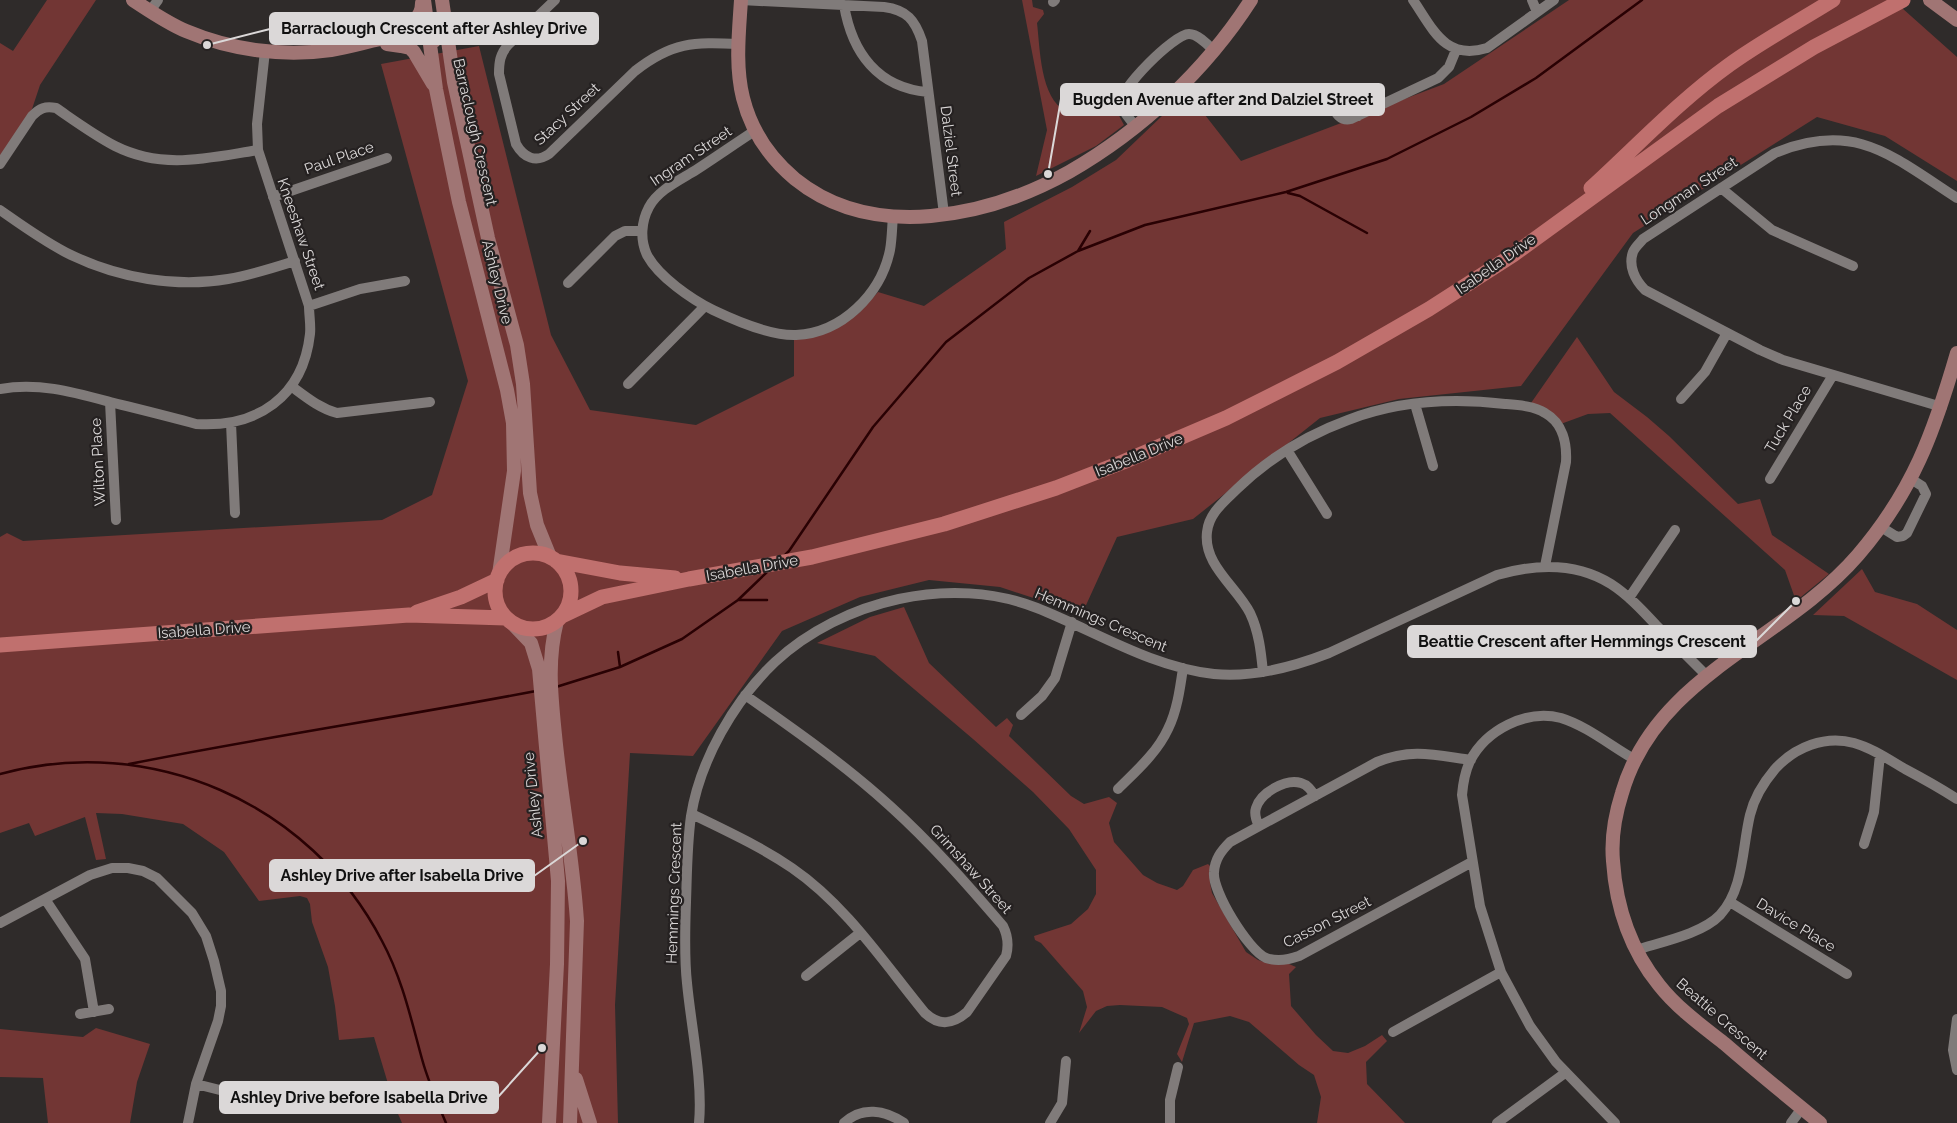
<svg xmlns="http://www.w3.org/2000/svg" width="1957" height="1123" font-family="Raleway,sans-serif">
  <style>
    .park { fill: #723634 }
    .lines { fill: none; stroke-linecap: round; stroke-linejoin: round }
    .stream { stroke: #290103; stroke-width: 2.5 }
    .street { stroke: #807b7a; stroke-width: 10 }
    .secondary { stroke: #a07574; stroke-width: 14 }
    .primary { stroke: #c0706e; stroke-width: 15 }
    .labels { text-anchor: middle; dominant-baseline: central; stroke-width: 4.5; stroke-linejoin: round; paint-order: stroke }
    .street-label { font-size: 15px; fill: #dbd8d8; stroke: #252121 }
    .leader { fill: none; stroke: #dbd8d8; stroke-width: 2 }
    .callout-dot { fill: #dbd8d8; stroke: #252121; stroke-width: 2 }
    .callout { fill: #dbd8d8; stroke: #dbd8d8; stroke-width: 2 }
    .callout-label { font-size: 16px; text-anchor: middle; font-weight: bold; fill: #111 }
  </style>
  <rect width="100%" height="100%" fill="#2f2b2a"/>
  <!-- park -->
  <path class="park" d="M47,0h49l-56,85 -8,24 -32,53v-119l13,8z
    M1022,0h10l1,7 10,3 1,4 -7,9c3,24 3,76 29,88 4,2 11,1 15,1 13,1 22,1 34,-4l9,17 -28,21 -60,30 11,-46z
    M1569,0h324l64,57v124l-72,-45 -68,-19 -184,116 -112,153 -122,13 -79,19 -127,101 -76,18 -35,77 -82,-27 -71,-7 -69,17 -78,34 -89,125 -63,-3 -15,252 3,118h-216l-7,-16 -21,-70 -35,3 -4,-34 -7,-39 -16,-45 -2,-18 -3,-6 -7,-2 -41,5 -35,-49 -41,-28 -61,-10 -26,-1 10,46 -10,1 -11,-43 -50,19 -6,-13 -29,10v-296l7,-4 16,8 359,-21 50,-25 36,-114 -87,-317 98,-18 72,289 39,75 106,15 98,-49v-39l46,-12 19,-12 19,-21 46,14 82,-57 -2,-27 68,-35 44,-27 71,-68 54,69 203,-77z
    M1577,337l37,55 33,25 22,19 69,68 22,-5 12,36 57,39 -33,27 -11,-31 -175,-157 -22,1 -30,11 -27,-22z
    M1862,569l13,23 42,12 40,26v50l-113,-64 -31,-1z
    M904,607l25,56 67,64 11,-9 6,7 -4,11 62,60 13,8 25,-7 8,6 -8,20 5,19 29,33 14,8 20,7 6,-4 10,-16 15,-6 2,2v17l2,10 34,59 12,8 12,4h19l7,3 -7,7 2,32 25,29 17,16 15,2 17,-7 17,-11 5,6 -21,21 1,22 38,39h-88l4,-26 -7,-22 -15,-10 -50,-43 -19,-6 -36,7 -12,39 -5,-8 12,-30 -2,-6 -25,-11 -42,-2 -13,1 -11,5 -17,22 8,-26 -4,-16 -42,-48 -6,-3 -1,-4 37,-12 17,-15 8,-15v-24l-27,-41 -36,-37 -60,-53 -98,-83 -58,-13 53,-26z
    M96,1028l54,16 -13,38 -7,41h-82l-5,-45 -43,-1v-48l83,8z"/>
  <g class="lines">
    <!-- stream -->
    <path class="stream" d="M1288,193l12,3 67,37
      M1078,251l12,-20
      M784,556l5,-5 84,-124 73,-85 83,-64 49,-27 67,-26 141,-33 101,-33 84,-42 65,-39 106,-78
      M739,600h28
      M618,652l2,15
      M556,687l64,-20 62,-28 56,-39 29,-28
      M129,764c135,-27 271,-47 407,-73
      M0,774c150,-41 310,28 382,167 20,37 29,78 40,118 6,22 15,43 24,64"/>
    <!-- street -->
    <path class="street" d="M555,0l-47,45c-8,9 -9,17 -9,29l17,70c8,14 20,19 33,10l86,-83c37,-29 58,-29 104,-27
      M741,0l143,7c23,3 31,13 38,34l22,173
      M1413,0c20,29 32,61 74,48l67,-48
      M1532,0l5,12
      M1053,2l2,-2
      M844,5c8,48 34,83 84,87
      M150,11l8,-11
      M1358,116l-17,-25 -7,-1 -4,3 -1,8c5,9 10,21 22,18l87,-41 11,-11 7,-17
      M1136,127c-5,-7 -14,-15 -15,-23 -3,-14 53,-70 68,-70 9,0 19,11 25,17
      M756,130c-20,13 -40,27 -60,40 -16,10 -38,20 -47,37 -8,15 -9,33 -2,48 12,22 44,44 66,55 23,11 57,26 83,25 46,-2 85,-41 94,-85 2,-11 2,-23 3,-34
      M0,164l32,-48c8,-8 13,-10 24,-8 19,13 38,27 59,38 48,24 92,12 143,4
      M1721,188l51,42 81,36
      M273,197l114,-39
      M0,210c23,16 46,33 71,45 48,23 105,33 157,24 23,-4 45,-11 67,-18
      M568,283l47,-47 10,-5h17
      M309,306l51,-17 45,-8
      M628,384l77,-78
      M291,386c15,11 28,22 46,27l93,-11
      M0,389c38,-7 73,3 110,13 28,7 57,14 86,22 61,4 107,-27 114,-90 1,-9 -1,-19 -1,-28l-51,-156 -1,-26 8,-73
      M1681,399l24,-27 22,-39
      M110,402l6,118
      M1415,404l18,62
      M1942,407l-159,-47 -23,-10 -115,-60c-10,-10 -17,-24 -12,-38 2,-5 7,-9 10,-13l132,-86c80,-33 117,3 182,45
      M231,423l4,90
      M1287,450l40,64
      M1770,479l63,-104
      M1881,527l16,10 6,-1 4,-3 19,-39 -4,-8 -11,-7
      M1629,598l46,-68
      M1263,672c-2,-20 -4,-40 -13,-59 -13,-26 -47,-48 -43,-81 2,-19 17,-30 30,-43 31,-30 70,-54 111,-69 49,-19 105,-22 157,-16 13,1 29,2 40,9 18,10 22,31 21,49l-21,104
      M1021,715l21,-19 13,-18 17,-56
      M1471,760c-36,-5 -59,-12 -94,2l-147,80c-9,9 -15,17 -16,30 -2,19 34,78 52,86 12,4 22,2 33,-2l173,-94
      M1118,789c18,-18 39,-36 50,-60 9,-18 12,-40 15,-61
      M692,814c34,17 68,32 100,54 54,37 92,95 133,145 14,13 27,12 42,-1l39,-56c3,-11 2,-20 -3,-30 -36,-42 -72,-83 -113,-120 -45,-41 -95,-76 -145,-111
      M1259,826c-3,-6 -5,-12 -3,-18 4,-15 30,-30 45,-25 7,2 10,7 14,13
      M1864,844l10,-32 6,-57
      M45,899l40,60 9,53
      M1730,902l117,72
      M0,923l90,-48 22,-7h16l15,3 14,7 35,35 14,23 8,25 7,30v15l-3,15 -22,63 -8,39
      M1636,950c25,-8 66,-16 84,-35 24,-26 22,-67 30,-100 4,-17 14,-33 25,-46 20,-22 50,-34 79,-26 18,5 34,16 51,26 17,9 35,19 52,30
      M806,976l54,-43
      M80,1014l29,-5
      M1957,1019l-4,31 4,20
      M1393,1032l108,-60
      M196,1084l75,19 54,-1
      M699,1123c4,-42 -8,-97 -12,-140 -3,-27 -2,-54 -1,-81 1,-28 1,-57 5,-86 9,-56 43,-115 84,-154 67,-62 176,-88 262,-54 58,23 114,59 177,66 39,4 79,-7 115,-21l168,-78c38,-11 79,-13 114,9 17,11 31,26 45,41 17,17 34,34 51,51
      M844,1123c18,-17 41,-13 60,0
      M1050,1123l12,-20 4,-42
      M1170,1123v-23l8,-33
      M1497,1123l68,-50
      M1615,1123l-59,-61 -26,-36 -29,-54 -21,-66 -18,-111c1,-12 3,-23 8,-34 16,-31 56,-52 91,-43 26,8 50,28 73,41
      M1791,1123l11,-15"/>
    <!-- secondary -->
    <path class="secondary" d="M133,0c17,11 34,23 53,31 45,19 97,26 145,19 35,-6 61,-18 97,-15l6,6
      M424,0l12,89 11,55 12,58 48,188 6,33 1,48 -15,103
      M442,0l12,82 34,156 29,107 6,39 7,109 7,32 13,32
      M741,0c-2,32 -6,66 2,98 8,32 27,60 52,81 78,63 193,38 274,-7 73,-42 137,-102 182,-172
      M1930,0l27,20
      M392,31c15,-6 30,-10 30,-28
      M387,44l14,2 9,2 4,4 19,32
      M557,621c-10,39 -6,74 -2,114 6,62 18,124 22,186l-7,202
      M512,623l19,20 8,26 19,212 -1,83 -8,159
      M576,1079l14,44
      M1820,1123c-32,-26 -64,-52 -95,-79 -23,-18 -48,-36 -66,-59 -29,-36 -43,-79 -46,-124 -2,-23 2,-46 9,-68 34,-118 161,-151 236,-238 55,-64 76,-123 99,-202"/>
    <!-- primary -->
    <path class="primary" d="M1591,188c45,-41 88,-87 138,-123 33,-24 69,-43 104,-65
      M495 591a38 38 0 1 1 76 0a38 38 0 1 1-76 0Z
      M556,561l64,12 55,5
      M417,612l44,-15 36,-17
      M562,616l40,-19 87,-18 123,-22 132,-33 112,-36 67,-26 103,-44 111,-56 92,-53 84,-54 205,-149 96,-59 89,-47
      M0,645l409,-30 97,3"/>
  </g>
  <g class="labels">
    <!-- street labels -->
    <g class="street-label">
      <text transform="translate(567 114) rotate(-43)">Stacy Street</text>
      <text transform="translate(475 132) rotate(77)">Barraclough Crescent</text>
      <text transform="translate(951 151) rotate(83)">Dalziel Street</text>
      <text transform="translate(691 156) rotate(-34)">Ingram Street</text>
      <text transform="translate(339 158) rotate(-19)">Paul Place</text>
      <text transform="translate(1689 191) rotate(-33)">Longman Street</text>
      <text transform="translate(301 234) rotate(71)">Kneeshaw Street</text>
      <text transform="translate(1496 264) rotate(-35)">Isabella Drive</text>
      <text transform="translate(497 282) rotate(76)">Ashley Drive</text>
      <text transform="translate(1788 419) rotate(-59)">Tuck Place</text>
      <text transform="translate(1139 455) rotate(-22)">Isabella Drive</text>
      <text transform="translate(98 462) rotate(-93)">Wilton Place</text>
      <text transform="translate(752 568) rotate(-10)">Isabella Drive</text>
      <text transform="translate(1101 620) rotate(23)">Hemmings Crescent</text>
      <text transform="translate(204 630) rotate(-4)">Isabella Drive</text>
      <text transform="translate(533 795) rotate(-96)">Ashley Drive</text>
      <text transform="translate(971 869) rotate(48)">Grimshaw Street</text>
      <text transform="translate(674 893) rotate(-88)">Hemmings Crescent</text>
      <text transform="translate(1327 922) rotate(-27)">Casson Street</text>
      <text transform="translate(1796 925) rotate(31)">Davice Place</text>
      <text transform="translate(1722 1019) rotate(41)">Beattie Crescent</text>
    </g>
  </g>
  <!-- callouts -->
  <path class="leader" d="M207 45L270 29M1048 174L1061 99M1796 601L1756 641M583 841L534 876M542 1048L498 1097"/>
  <g class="callout-dot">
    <circle cx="207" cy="45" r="5"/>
    <circle cx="1048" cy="174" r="5"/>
    <circle cx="1796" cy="601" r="5"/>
    <circle cx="583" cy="841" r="5"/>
    <circle cx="542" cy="1048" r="5"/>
  </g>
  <g class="callout">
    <rect x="270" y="13" width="328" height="31" rx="5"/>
    <rect x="1061" y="84" width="323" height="31" rx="5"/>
    <rect x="1408" y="626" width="348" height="31" rx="5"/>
    <rect x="270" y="860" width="264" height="31" rx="5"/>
    <rect x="220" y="1082" width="278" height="31" rx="5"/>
  </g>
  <g class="callout-label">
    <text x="434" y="34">Barraclough Crescent after Ashley Drive</text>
    <text x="1223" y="105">Bugden Avenue after 2nd Dalziel Street</text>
    <text x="1582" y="647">Beattie Crescent after Hemmings Crescent</text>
    <text x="402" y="881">Ashley Drive after Isabella Drive</text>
    <text x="359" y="1103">Ashley Drive before Isabella Drive</text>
  </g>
</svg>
